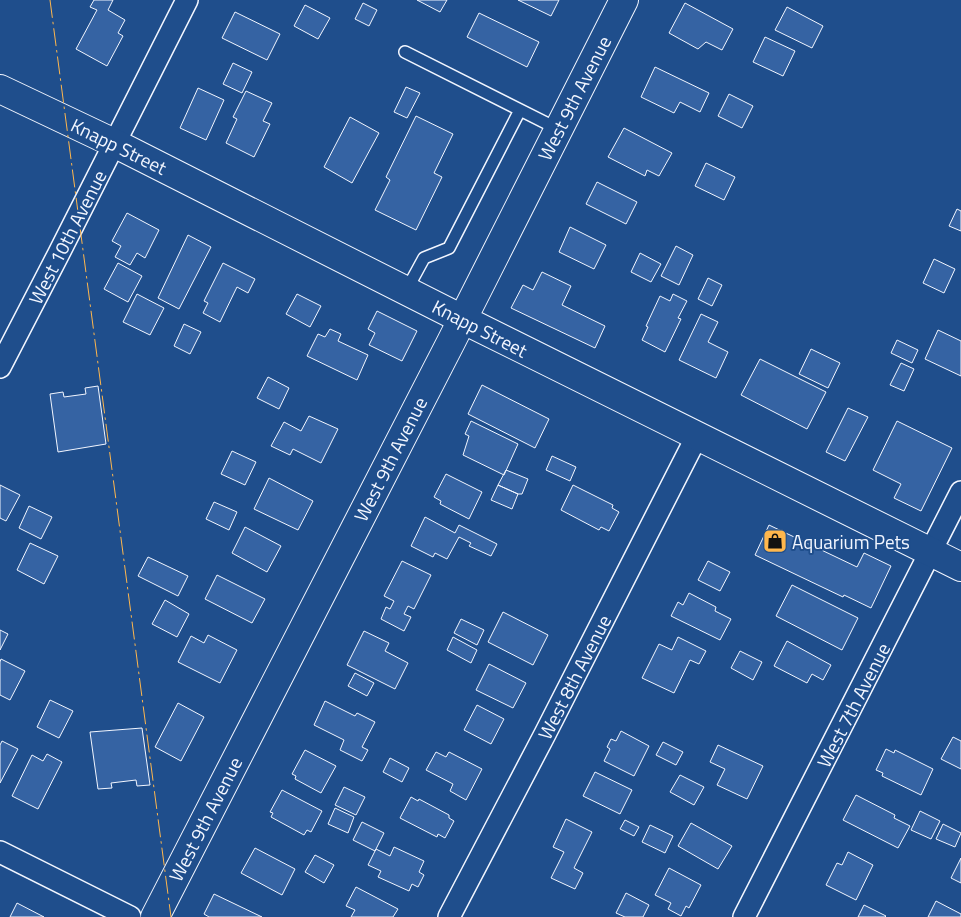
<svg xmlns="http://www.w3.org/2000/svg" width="961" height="917" font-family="'Titillium Web',sans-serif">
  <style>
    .building { fill: #3563a3; stroke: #f2f6ff }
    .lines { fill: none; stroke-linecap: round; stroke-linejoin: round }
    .lane-casing { stroke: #f2f6ff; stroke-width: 14 }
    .street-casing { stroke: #f2f6ff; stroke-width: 24 }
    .secondary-casing { stroke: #f2f6ff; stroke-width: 30 }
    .lane { stroke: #1f4e8c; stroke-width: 11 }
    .street { stroke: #1f4e8c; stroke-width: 21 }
    .secondary { stroke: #1f4e8c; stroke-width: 28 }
    .power { stroke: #ffb74d; stroke-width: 1; stroke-dasharray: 18 4 2.5 4; stroke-linecap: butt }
    .labels { text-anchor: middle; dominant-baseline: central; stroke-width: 4; stroke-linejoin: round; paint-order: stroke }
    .street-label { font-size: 19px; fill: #f2f6ff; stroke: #1f4e8c }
    .poi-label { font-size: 19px; fill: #f2f6ff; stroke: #1f4e8c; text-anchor: start }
  </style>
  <rect width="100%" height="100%" fill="#1f4e8c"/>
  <!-- building -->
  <path class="building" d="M94,0h19l-5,10 17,10 -7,13 5,3 -16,30 -31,-17 21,-39 -7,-3z
    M417,0h30l-7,12z
    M518,0h41l-8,16z
    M363,3l14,7 -8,16 -14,-7z
    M685,3l48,26 -11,21 -16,-8 -8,7 -29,-16z
    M305,5l25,13 -12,21 -24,-13z
    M787,7l36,19 -11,22 -37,-18z
    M235,12l45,22 -13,26 -45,-22z
    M479,13l60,29 -12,25 -60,-30z
    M765,37l30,14 -12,25 -30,-14z
    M233,63l19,9 -10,21 -19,-9z
    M655,67l54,26 -9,19 -20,-10 -6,11 -33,-16z
    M406,87l14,6 -13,25 -13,-6z
    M198,88l26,12 -18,40 -26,-12z
    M246,91l26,12 -9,18 7,3 -16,33 -28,-14 11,-24 -4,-2z
    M729,94l24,12 -11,22 -24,-12z
    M416,116l37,18 -19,39 8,4 -26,53 -41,-20 15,-30 -4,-3z
    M350,117l29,16 -27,50 -28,-16z
    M624,128l48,25 -13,23 -12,-6 -2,6 -37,-19z
    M706,163l29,14 -11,23 -29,-14z
    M597,182l40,20 -11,22 -40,-20z
    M957,209l4,2v20l-12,-5z
    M127,213l32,17 -14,28 -8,-5 -7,12 -15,-8 6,-11 -9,-5z
    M570,227l36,18 -12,24 -35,-17z
    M188,235l23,12 -32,62 -21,-11z
    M676,246l17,9 -14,30 -18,-9z
    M640,253l21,11 -10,18 -20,-10z
    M934,259l21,10 -11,24 -21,-10z
    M118,263l24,13 -14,26 -24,-13z
    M223,263l32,16 -7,14 -11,-6 -17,35 -17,-9 5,-10 -4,-2z
    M542,272l29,14 -9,19 43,21 -10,22 -84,-40 12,-23 10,5z
    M708,278l14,7 -10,21 -14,-7z
    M137,294l27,14 -14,27 -27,-13z
    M297,294l24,12 -11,21 -24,-13z
    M673,294l14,7 -9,17 3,1 -16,33 -23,-12 6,-13 -2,-1 14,-30 10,5z
    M377,311l40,20 -15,30 -33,-16 6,-12 -7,-4z
    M701,314l17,8 -10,20 20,10 -12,26 -37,-18z
    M184,324l17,8 -11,22 -16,-8z
    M330,329l11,5 -3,7 30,14 -11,25 -50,-24 11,-22 7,3z
    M938,330l23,11v35l-36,-17z
    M897,340l21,10 -6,13 -21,-10z
    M811,349l29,14 -12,25 -29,-14z
    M760,359l66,33 -19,37 -66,-34z
    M901,363l13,6 -10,22 -14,-6z
    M268,377l21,11 -10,21 -22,-11z
    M482,385l67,34 -14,29 -67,-34z
    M98,386l8,58 -48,8 -8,-58 13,-2 1,5 22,-3 -1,-6z
    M848,408l20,9 -23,44 -19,-9z
    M309,416l29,13 -17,34 -28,-14 -3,6 -19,-9 13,-24 17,9z
    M471,421l47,23 -14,31 -41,-20 6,-19 -4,-2z
    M897,421l55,27 -31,63 -27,-13 7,-14 -28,-14z
    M232,451l24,11 -11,23 -24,-11z
    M552,456l24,11 -6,14 -24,-11z
    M506,470l22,9 -6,15h-4l-20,-9z
    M446,474l36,18 -13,27 -29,-15 1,-3 -7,-4z
    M269,478l44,23 -15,29 -44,-21z
    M0,485l20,10 -14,26 -6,-3z
    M498,485l20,9 -6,15 -21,-9z
    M573,485l40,20 -1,3 7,4 -10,19 -8,-4 -2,3 -38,-20z
    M214,502l23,10 -8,18 -23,-11z
    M29,506l23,11 -11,22 -22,-11z
    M425,517l30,16 4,-8 38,19 -6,12 -22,-10 2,-3 -12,-6 -12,22 -12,-6 -2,4 -22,-11z
    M769,525l88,42 7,-14 27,13 -20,42 -27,-13 -1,2 -88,-42z
    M245,527l36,19 -14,26 -35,-19z
    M30,543l28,13 -14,28 -27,-14z
    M148,557l40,19 -10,20 -40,-20z
    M402,561l29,14 -17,34 -6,-3 -4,8 7,3 -7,14 -23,-12 5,-12 4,2 4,-8 -10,-5z
    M708,561l22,11 -10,19 -22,-11z
    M217,575l48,24 -13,24 -47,-24z
    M792,585l66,33 -16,32 -66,-34z
    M689,593l27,14 -1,4 16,8 -11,21 -49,-24 7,-14 5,3z
    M165,600l24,14 -12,23 -25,-13z
    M503,612l45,23 -15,30 -45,-23z
    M461,619l23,11 -7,15 -23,-12z
    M0,630l8,4 -8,16z
    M364,631l25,12 -4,8 23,12 -13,26 -48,-24z
    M208,635l29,15 -17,33 -42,-21 13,-26 13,7z
    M453,637l24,13 -6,13 -24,-13z
    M678,637l28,14 -7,13 -9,-4 -16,33 -32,-15 17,-34 13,6z
    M787,641l44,24 -8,15 -11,-6 -5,9 -33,-17z
    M740,651l22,11 -9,18 -22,-12z
    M1,659l24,12 -15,29 -10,-5v-33z
    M489,664l37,19 -13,25 -37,-18z
    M355,673l19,10 -7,13 -19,-10z
    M50,700l23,11 -14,27 -22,-11z
    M325,701l30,15 2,-3 18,9 -13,25 6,3 -6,11 -22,-11 4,-10 -30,-15z
    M178,703l26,14 -23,44 -26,-14z
    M477,705l27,14 -13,25 -27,-14z
    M142,728l8,57 -13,1 -1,-6 -25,3 1,5 -14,1 -8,-57z
    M621,731l28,15 -15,30 -30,-15 6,-12 -3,-2 4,-8 5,2z
    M953,737l8,4v28l-20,-10z
    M2,741l16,8 -18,34v-38z
    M663,742l20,10 -7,13 -20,-10z
    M718,745l45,21 -16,33 -30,-14 8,-16 -15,-7z
    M886,749l8,4 1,-3 38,19 -12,26 -39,-19 1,-3 -7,-3z
    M305,750l31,16 -15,27 -26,-14 1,-3 -4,-2z
    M436,752l10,5 3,-5 33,17 -16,31 -16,-9 3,-7 -27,-14z
    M47,754l15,8 -24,47 -26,-13 20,-41 11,6z
    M390,758l19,10 -7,14 -19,-10z
    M595,772l37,18 -12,24 -37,-18z
    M680,775l24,12 -10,18 -24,-13z
    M344,787l21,10 -9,18 -21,-10z
    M282,790l40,21 -11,21 -4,-2 -3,5 -33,-18 2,-4 -3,-1z
    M856,795l39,20 -1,3 16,8 -12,22 -55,-28z
    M411,797l7,4 1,-2 30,16v3l5,3 -9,17 -7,-4 -1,3 -37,-19z
    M335,808l19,9 -6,16 -20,-9z
    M920,811l20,10 -9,18 -20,-9z
    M566,819l26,13 -18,36 9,5 -8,16 -24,-11 13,-26 -11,-5z
    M625,820l14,7 -5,9 -14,-7z
    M362,822l22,11 -9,18 -22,-11z
    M691,823l41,23 -14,23 -40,-23z
    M943,824l18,9 -6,14 -19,-8z
    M650,825l23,11 -8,17 -23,-11z
    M394,847l30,14 -5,11 5,3 -6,12 -6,-3 -3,7 -31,-14 3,-6 -13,-6 8,-16 14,7z
    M255,848l40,21 -13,26 -41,-22z
    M848,852l25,13 -17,35 -30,-15 11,-22 5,2z
    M315,855l19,10 -10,18 -19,-11z
    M961,858v25l-10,-5z
    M669,868l32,17 -12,23 -3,-2 -5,10 -13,-7 3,-6 -16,-8z
    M356,887l42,22 -5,8h-42l4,-7 -9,-4z
    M626,893l23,12 -6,12h-18l-9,-4z
    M214,894l48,23h-53l-5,-3z
    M936,901l25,13v3h-33z
    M17,903l27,14h-34z
    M864,905l22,11 -1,1h-27z"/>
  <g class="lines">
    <!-- lane casing -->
    <g class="lane-casing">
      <path id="lane" d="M405,52l153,77
        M406,291l18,-33 25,-10 71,-138"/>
    </g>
    <!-- street casing -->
    <g class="street-casing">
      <path id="street" d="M0,367l58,-112 129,-255
        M0,852l130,65
        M449,917l96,-183 152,-298
        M744,917l217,-425"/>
    </g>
    <!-- secondary casing -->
    <g class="secondary-casing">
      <path id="secondary" d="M0,89l114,54 348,176 499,248
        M155,917l296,-575 173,-342"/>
    </g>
    <!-- lane -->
    <use href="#lane" class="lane"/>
    <!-- street -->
    <use href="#street" class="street"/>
    <!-- secondary -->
    <use href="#secondary" class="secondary"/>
    <!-- power -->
    <path class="power" d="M50,0l121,917"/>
  </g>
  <!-- icons -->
  <defs>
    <g id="shop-square" transform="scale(1.25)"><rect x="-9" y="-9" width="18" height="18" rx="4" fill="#ffb74d" stroke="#1f4e8c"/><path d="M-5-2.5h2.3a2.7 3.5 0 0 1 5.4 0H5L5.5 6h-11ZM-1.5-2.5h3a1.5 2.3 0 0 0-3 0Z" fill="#111"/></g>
  </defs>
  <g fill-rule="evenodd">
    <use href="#shop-square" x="775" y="541"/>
  </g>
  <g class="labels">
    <!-- street labels -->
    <g class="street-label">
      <text transform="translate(574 98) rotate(-63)">West 9th Avenue</text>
      <text transform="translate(119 146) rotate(26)">Knapp Street</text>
      <text transform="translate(67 237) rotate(-63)">West 10th Avenue</text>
      <text transform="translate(480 328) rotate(27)">Knapp Street</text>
      <text transform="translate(390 459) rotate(-63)">West 9th Avenue</text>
      <text transform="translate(574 677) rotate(-63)">West 8th Avenue</text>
      <text transform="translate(853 705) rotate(-63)">West 7th Avenue</text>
      <text transform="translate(205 819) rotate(-63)">West 9th Avenue</text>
    </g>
    <!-- poi labels -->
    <g class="poi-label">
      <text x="792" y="541">Aquarium Pets</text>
    </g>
  </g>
</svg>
